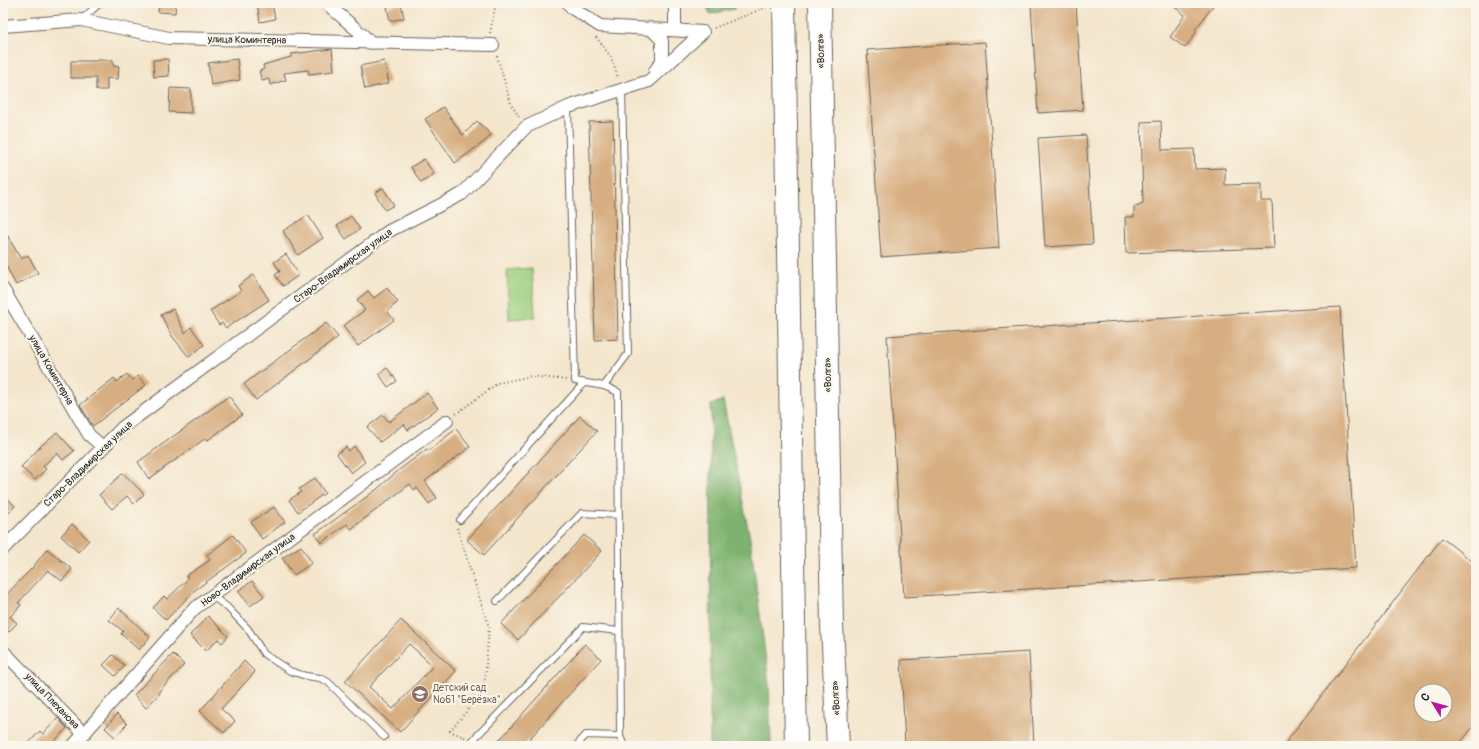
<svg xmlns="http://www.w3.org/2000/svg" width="1479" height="749" font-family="Pangolin,sans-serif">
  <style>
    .green { fill: #9dd080; stroke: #5c764e }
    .forest { fill: #7eb26e; stroke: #4d6745 }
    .building { fill: #d7ae81; fill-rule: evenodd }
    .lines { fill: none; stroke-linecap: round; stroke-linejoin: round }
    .lane-casing { stroke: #68635a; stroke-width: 8 }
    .street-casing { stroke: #68635a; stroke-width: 14 }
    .highway-casing { stroke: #68635a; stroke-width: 24 }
    .path { stroke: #68635a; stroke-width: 2; stroke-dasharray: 1 3; stroke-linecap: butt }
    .lane { stroke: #fff; stroke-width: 6 }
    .street { stroke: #fff; stroke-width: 12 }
    .highway { stroke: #fff; stroke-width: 22 }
    .labels { text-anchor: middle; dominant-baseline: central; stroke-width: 4; stroke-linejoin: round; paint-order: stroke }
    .street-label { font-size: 10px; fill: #1c1c1c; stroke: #fbf7ec }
    .education-label { font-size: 10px; fill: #785e54; stroke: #fbf7ec; text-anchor: start }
  </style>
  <rect width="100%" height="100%" fill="#fbf7ec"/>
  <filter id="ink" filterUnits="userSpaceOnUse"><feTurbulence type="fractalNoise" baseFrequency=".025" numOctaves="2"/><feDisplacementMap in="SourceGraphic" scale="8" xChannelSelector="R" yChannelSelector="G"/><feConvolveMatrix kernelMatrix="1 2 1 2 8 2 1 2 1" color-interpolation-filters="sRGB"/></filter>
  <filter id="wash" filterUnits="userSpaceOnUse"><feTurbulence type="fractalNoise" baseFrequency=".012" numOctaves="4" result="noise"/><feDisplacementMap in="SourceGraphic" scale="16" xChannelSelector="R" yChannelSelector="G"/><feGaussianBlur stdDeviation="0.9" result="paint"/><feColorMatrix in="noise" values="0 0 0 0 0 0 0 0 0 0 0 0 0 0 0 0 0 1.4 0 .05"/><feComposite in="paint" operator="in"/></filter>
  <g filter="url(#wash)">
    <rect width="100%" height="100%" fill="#f4e6cd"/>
    <!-- green -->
    <path class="green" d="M532,268l3,49 -26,2 -2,-49z"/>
    <!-- forest -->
    <path class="forest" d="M706,3h29l-1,6 -24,5z
      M723,400l27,139 19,145 2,62h-61l1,-341z"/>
    <g id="blocks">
      <!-- building -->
      <path class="building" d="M159,3h17l-1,10 -17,-1z
        M257,3h15l3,16 -15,3z
        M1076,3l7,107 -45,3 -7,-107z
        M1169,3h46l-20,27 2,1 -12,17 -15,-11 15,-22z
        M401,4l3,14 -14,3 -3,-14z
        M985,42l14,206 -118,9 -14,-207z
        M332,49l2,22 -25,3 -1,-4 -24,3 2,7 -16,5 -1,-6 -7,2 -3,-10 5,-2 -1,-4 28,-8v-3z
        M168,59l1,17 -15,1 -1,-17z
        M237,59l3,21 -29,5 -3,-22z
        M97,60h16v6h6l-1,13 -11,-1v12h-11v-12h-25v-17h25z
        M384,61l5,22 -24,6 -5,-23z
        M170,88l21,1v24l-22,-1z
        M443,107l20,28 14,-14 14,14 -7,7 -29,21 -30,-44z
        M613,121l5,218 -23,1 -6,-218z
        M1161,121l1,29 32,-1 1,20 30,-1v17l36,-1v17h11l2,47 -148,5 -1,-36h9v-10l9,-4 -2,-81z
        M1086,135l7,109 -48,3 -7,-109z
        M424,159l10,15 -13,9 -10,-16z
        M383,188l11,17 -9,5 -10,-17z
        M308,215l15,23 -25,17 -15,-24z
        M351,216l9,13 -14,10 -9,-13z
        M3,228l18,31 7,-4 10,18 -22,12 -13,-25z
        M286,254l13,21 -16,11 -8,-11 5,-4 -6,-9z
        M253,275l16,25 -43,28 -4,-5 -3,2 -9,-14 31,-20 -3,-5z
        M387,288l11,14 -11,9 7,9 -36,26 -15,-20 22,-16 -8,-10 11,-9 6,7z
        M1340,307l16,261 -452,29 -17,-261z
        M173,309l12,24 6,-6 13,18 -15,12 -17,-21 -11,-21z
        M326,323l12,14 -82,63 -12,-16z
        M387,368l10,13 -9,6 -9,-13z
        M127,374l5,6 6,-4 8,9 -53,41 -13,-21 34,-27 3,4z
        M427,393l11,15 -30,22 -4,-6 -24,18 -13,-15 16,-12 6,7z
        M229,396l13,19 -34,25 -2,-2 -57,41 -11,-17z
        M580,416l17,15 -113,124 -17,-15z
        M456,429l14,18 -45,34 12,17 -8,6 -12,-16 -3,2 -4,-6 -59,45 -4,-5 -26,19 -6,-9 61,-44 23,-20 28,-21 1,2z
        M57,432l17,19 -11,9 -6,-7 -14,13 3,3 -11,11 -14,-13 21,-22z
        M354,446l11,16 -14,11 -14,-19 9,-7 3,4z
        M123,473l21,21 -10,10 -7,-8 -15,13 -13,-14z
        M315,478l10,15 -27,19 -9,-12 12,-8 -2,-3z
        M3,494l12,12 -12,13z
        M274,507l11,15 -23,17 -11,-17z
        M72,524l17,16 -11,12 -17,-16z
        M233,535l13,18 -51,37 -29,30 -13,-12 11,-12 3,3 21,-20 -2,-3 24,-16 -3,-5z
        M584,535l18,16 -84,89 -17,-16z
        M1442,538l34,26v159l-18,23h-175zM1421,691h24v24h-24z
        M301,546l11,17 -18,12 -12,-17z
        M47,549l25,20 -10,12 -14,-11 -30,33 3,2 -11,12 7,6 -8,9 -6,-5v-29l30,-31z
        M252,581l12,15 -14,10 -12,-15z
        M119,608l31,29 -11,13 -18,-16 2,-3 -14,-11z
        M208,616l20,20 -6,7 -4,-4 -12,12 -16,-16z
        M401,620l55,51 -56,61 -55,-51zM409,644l24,22 -40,43 -24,-22z
        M585,644l16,15 -78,87h-29z
        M1029,652l5,94h-129l-4,-86z
        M173,654l11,11 -25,26 1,2 -14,15 -12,-13z
        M113,655l12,11 -10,10 -12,-11z
        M244,661l11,11 -34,37 14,12 -11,12 -24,-22z
        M117,714l10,10 -12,13 -10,-9z
        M58,718l9,10 -17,18h-24l14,-15 3,3z"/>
    </g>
  </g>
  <g filter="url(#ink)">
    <use href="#blocks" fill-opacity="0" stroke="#68635a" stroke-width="1"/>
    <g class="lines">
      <!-- lane casing -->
      <g class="lane-casing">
        <path id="lane" d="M81,20l19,-17
          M568,107l7,274 29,5 14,6 2,344 4,10
          M604,386l24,-32 -6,-264
          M460,520l124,-137
          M212,596l15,11 21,22 16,25 26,17 16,5 14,2 8,4 56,55
          M497,601l85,-88 37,2
          M473,740l110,-113 36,4
          M576,746l10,-11 34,1"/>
      </g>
      <!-- street casing -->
      <g class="street-casing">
        <path id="street" d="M326,3l46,40
          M568,3l4,5 28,18 103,6
          M675,3v27
          M3,26l78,-6 88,18 324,7
          M650,28l12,12v21l-7,10
          M3,289l86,146 14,12
          M3,549l120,-122 266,-196 73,-37 64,-67 42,-20 81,-26 54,-49
          M3,651l81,83
          M73,746l121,-137 253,-188"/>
      </g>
      <!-- highway casing -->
      <g class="highway-casing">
        <path id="highway" d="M784,3l12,743
          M820,3l12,622 6,121"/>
      </g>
      <!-- path -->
      <path class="path" d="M714,28l53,-21
        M490,33l6,-30
        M596,37l15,20 7,21
        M497,56l14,48 8,13
        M456,414l42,-31 34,-7 35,4
        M457,528l32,99 -5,64 -34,40 16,7"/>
      <!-- lane -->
      <use href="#lane" class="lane"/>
      <!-- street -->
      <use href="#street" class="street"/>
      <!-- highway -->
      <use href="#highway" class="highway"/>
    </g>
  </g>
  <!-- icons -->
  <defs>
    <g id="school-disc" transform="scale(0.9)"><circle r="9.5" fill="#8d6e63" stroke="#fbf7ec"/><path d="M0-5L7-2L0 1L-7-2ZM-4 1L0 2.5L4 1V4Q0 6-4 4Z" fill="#fff"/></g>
  </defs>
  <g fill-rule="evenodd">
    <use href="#school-disc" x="420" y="694"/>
  </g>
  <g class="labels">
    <!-- street labels -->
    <g class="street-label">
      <text transform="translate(247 40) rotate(1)">улица Коминтерна</text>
      <text transform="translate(821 51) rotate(-91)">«Волга»</text>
      <text transform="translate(343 266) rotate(-36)">Старо-Владимирская улица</text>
      <text transform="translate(51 370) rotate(60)">улица Коминтерна</text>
      <text transform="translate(828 375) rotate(-91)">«Волга»</text>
      <text transform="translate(88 464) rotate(-44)">Старо-Владимирская улица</text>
      <text transform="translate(248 570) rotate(-37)">Ново-Владимирская улица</text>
      <text transform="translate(836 698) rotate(-93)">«Волга»</text>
      <text transform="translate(52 701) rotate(46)">улица Плеханова</text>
    </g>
    <!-- education labels -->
    <g class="education-label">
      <text x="433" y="688">Детский сад<tspan x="433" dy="12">№61 "Берёзка"</tspan></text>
    </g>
  </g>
  <!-- margin -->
  <rect width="1479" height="749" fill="none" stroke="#fbf7ec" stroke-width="16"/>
  <!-- north arrow -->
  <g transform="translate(1433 703) rotate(307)"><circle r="19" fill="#fbf7ec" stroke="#a29f99"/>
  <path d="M0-3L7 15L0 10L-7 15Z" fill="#b5179e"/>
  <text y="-6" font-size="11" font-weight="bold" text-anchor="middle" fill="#1c1c1c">С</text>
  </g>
</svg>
